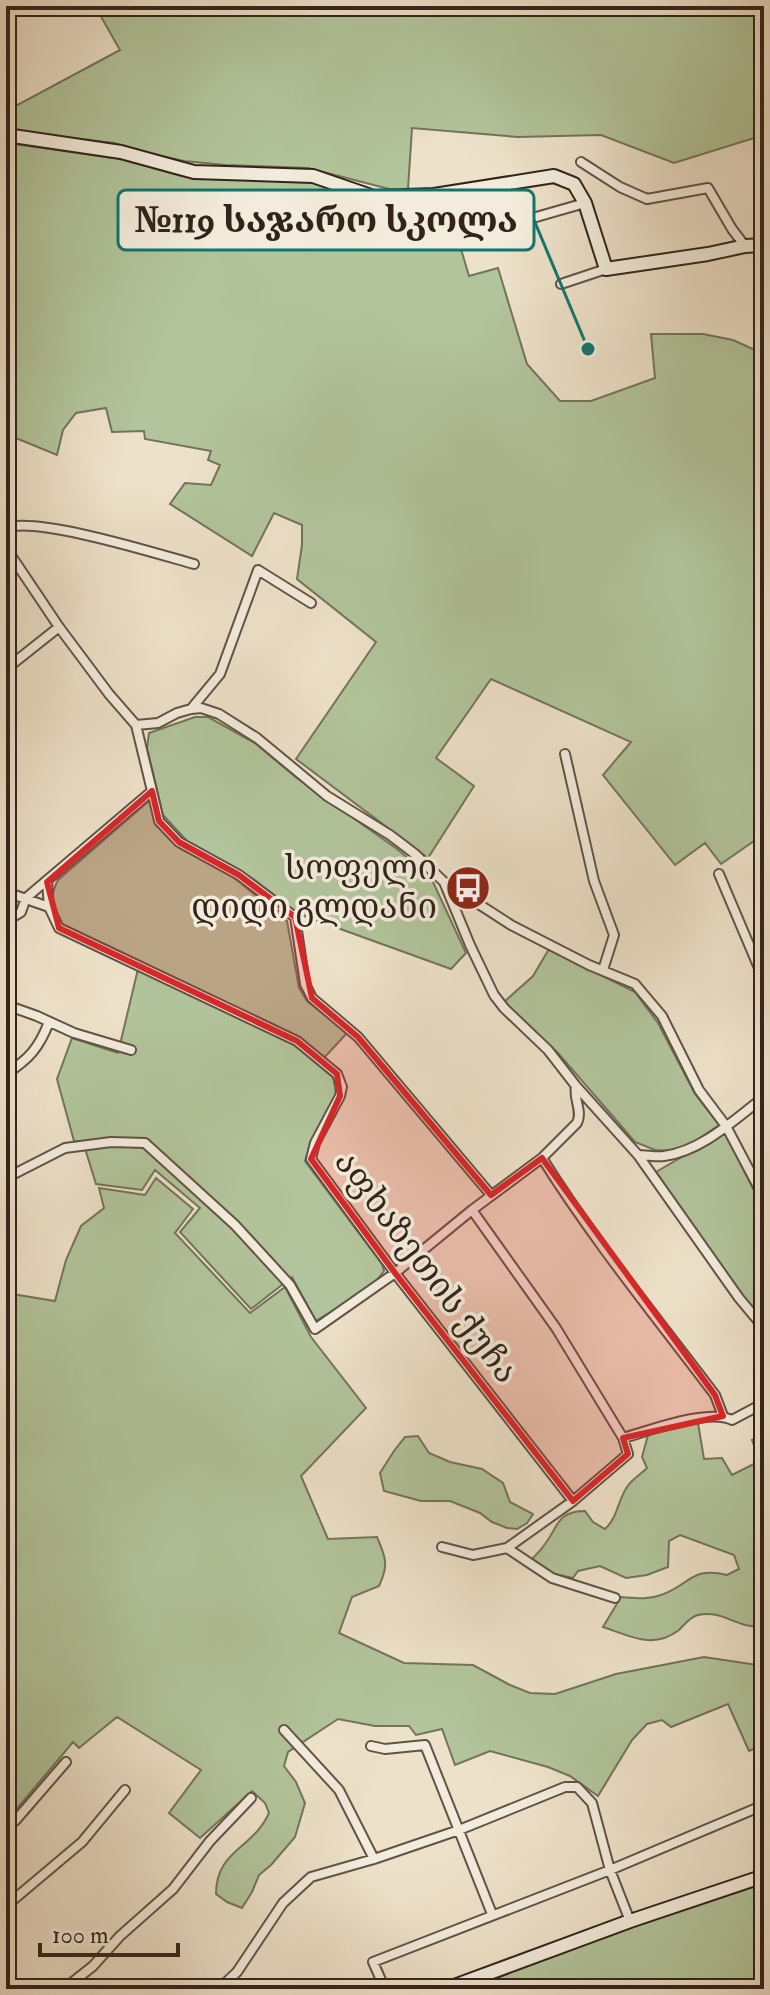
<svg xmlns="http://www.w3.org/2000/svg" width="770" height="1995" font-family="'IM FELL Double Pica','Noto Serif Georgian',serif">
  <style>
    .green { fill: #b2c49b; stroke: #72745b; stroke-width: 2 }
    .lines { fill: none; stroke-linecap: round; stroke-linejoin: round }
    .street-casing { stroke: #615346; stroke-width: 12 }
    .secondary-casing { stroke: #32241b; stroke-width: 16 }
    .street { stroke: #f3ecdc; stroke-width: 8 }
    .secondary { stroke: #f3ecdc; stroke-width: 12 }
    .marked { fill: #d62828; fill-opacity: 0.2; stroke: #d62828; stroke-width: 6; stroke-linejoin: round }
    .labels { text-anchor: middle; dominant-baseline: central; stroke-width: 7; stroke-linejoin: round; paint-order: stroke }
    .poi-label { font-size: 34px; fill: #32241b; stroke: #f3ecdc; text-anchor: end }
    .street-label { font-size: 34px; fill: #32241b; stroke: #f3ecdc }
    .leader { fill: none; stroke: #0f766e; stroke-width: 3 }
    .callout-dot { fill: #0f766e; stroke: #f3ecdc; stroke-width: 3 }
    .callout { fill: #f3ecdc; stroke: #0f766e; stroke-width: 3 }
    .callout-label { font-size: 36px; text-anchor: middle; font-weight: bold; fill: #32241b }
  </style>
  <rect width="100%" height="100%" fill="#ede1c9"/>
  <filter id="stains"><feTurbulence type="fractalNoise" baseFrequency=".0025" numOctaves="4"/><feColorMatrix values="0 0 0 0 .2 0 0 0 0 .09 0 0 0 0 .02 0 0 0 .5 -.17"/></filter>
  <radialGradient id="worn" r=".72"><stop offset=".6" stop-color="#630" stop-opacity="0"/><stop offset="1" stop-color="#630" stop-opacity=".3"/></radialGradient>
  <!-- green -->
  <path class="green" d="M95,6h669v129l-90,28 -73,-28 -83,2 -106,-9 -4,61 -15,1 -85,-22 -82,-3 -42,-4 -47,-10 -23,-8 -108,-13v-19l114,-61z
    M14,144l107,15 61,17 23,3 24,-2 80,3 59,22 26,4 53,-4 22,74 29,-8 29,96 33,37h31l64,-23 -4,-44h52l30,6 31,14v480l-43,30 -16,-21 -30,22 -72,-90 28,-33 -140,-63 -55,79 38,28 -46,72 -132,-99 80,-117 -79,-63 5,-34v-20l-28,-12 -22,43 -82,-52 15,-21 26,2 9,-20 -12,-5 3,-9 -66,-12 -1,-8 -32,1 -6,-24 -30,5 -13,17 -6,25 -51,-21v-284z
    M195,717h13l47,26 42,35 100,71 23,19 13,14 33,71 -15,16 -152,-55 -47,-36 -64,-36 -25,-27 -16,-67 2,-15z
    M150,800l6,25 25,24 51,27 55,45 12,67 8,13 40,32 -23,25 -49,-33 -213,-101c-9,-19 -14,-25 -4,-44z
    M549,949l86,43 23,31 37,71 24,31 -31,21 -17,5 -16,-1 -20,-8 -77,-89 -41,-37 -12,-15 28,-25z
    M138,969l156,75 39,31 3,19 -26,51 -5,16 77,103 2,7c-15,22 -46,36 -68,50l-24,-44 -41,32 -71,-77 20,-24 -45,-38 -13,20 -46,-6 -13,-42 -9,-1 -17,-62 15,-41 46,15z
    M723,1133l3,2 38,75v110l-23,-26 -85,-122z
    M156,1178l37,31 -18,24 75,80 35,-26 26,50 55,71 -65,68 27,63 49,-2c9,21 12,28 2,49l-27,11 -13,36 65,30 69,2 37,20 20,8 25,1 61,-20 88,-17 53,8 7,-6v86l-15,6 -21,-47 -57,23 -9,-7 -15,4 -15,16 -34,56 -28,-20 -22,-9 -58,-16 -35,14 -13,-36 -26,6 -7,-9h-34l-37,-7 -50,33 -4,14 12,16 9,21 -10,34 -24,28 -12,10 -7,17 -10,16 -15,-6 -11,-8c0,-44 37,-45 53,-81l-4,-10 -13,-12 -52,47 -31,-25 32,-43 -84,-53 -38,31 -6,-6 -58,69 -9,7v-525l49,8 11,-41 15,-34 23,-18 -5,-20 46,7z
    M698,1423l6,36 18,-1 10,17 28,-14 -8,-21 12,-6v192c-26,4 -41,-17 -66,-11 -8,2 -13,9 -19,15 -26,20 -49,6 -76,-3l18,-30c14,1 27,3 40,-2 29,-10 30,-29 66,-20l12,-6 -5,-14 -54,-20 -11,6 -1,26 -21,8 -21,3 -26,-12 -22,5 -5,7 -19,-4 -23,-14c5,-5 10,-10 14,-16 13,-17 12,-33 40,-33l8,11 12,7c12,-10 13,-29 22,-42 5,-8 14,-13 20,-19l-5,-11 6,-22z
    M418,1436l11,17 21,9 32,7 21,14 7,19 23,12 -6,9 -10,6 -10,-1 -15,-6 -12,-9 -30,-12h-29l-37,-10 -4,-18 14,-22 11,-14z
    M764,1882v107h-297l169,-63z"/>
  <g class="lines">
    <!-- street casing -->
    <g class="street-casing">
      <path id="street" d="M581,162l39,25 27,12 61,-11 24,41 13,17
        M484,232l101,-29
        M561,284l45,-15
        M6,528c30,-12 152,26 188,36
        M6,548l53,79 50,67 27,31 16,66 -126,107 -5,14 -15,9
        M6,669l53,-42
        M191,709l29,-35 38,-104 53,33
        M136,725l22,-2 19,-10 14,-4 10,-1 18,6 38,24 70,58 63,39 25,19 28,27 68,44 78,40 46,19 27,32 37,74 27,36 38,72
        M565,754l29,127 20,54 -11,35
        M152,791l7,30 20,21 60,33 56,42 10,67 7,14 46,39 133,158
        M719,874l45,106
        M47,882l2,25 10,21 238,113 40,33 5,13 -2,9 -25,47 -4,16 84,114 178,228
        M444,882l26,63 24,50 10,13 44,42 28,36 62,69 101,143 25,30
        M6,892l43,15
        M6,1005l31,11 37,17 57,17
        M6,1074c23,-15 33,-26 43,-52
        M638,1155c9,0 18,2 26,1 38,-5 71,-37 100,-59
        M542,1158c52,83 114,159 173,237l8,21
        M6,1167l4,9 55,-28 46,-6 34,1 90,82 55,60 25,44 80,-56 77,-63 70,-52 35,-35c6,-12 -4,-24 -1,-37
        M472,1210l84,118 67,110c26,-7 85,-30 109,-18l32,-17
        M442,1547l31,8 34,-7 66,-47 55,-47 -5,-16
        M507,1548l45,30 63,20
        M284,1730l55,60 35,69
        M371,1746l14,3 40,-4 67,169
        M6,1827l9,-6 51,-59
        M6,1906l76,-64 43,-52
        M64,1989l29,-23 27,-30 53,-47 37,-48 41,-43
        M219,1989l18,-17 46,-69 28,-26 63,-18 85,-29 106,-43h12l15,16 18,67 20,51
        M385,1989l-12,-27 237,-92 154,-65"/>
    </g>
    <!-- secondary casing -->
    <g class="secondary-casing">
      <path id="secondary" d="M6,135l115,17 73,20 119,4 61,21 60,-2 120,-19 20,8 11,19 21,66 102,-15 37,-8 19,-1
        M446,1989l184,-68 134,-45"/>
    </g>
    <!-- street -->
    <use href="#street" class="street"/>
    <!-- secondary -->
    <use href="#secondary" class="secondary"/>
  </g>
  <!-- marked area -->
  <path class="marked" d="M152,791l7,30 20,21 60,33 56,42 17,81 46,39 133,158 51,-37 173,237 8,21 -100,22 5,16 -55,47 -178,-228 -84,-114 29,-63 -3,-22 -40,-33 -238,-113 -12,-46z"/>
  <!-- icons -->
  <defs>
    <g id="bus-disc" transform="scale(2.3)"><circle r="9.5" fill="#8f2418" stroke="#f3ecdc"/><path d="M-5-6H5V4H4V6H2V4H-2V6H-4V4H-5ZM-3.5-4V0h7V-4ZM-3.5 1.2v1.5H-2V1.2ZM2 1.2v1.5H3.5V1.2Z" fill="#fff"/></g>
  </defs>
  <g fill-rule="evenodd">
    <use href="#bus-disc" x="468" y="888"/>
  </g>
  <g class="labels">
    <!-- poi labels -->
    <g class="poi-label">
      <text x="437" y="868">სოფელი<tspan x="437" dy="39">დიდი გლდანი</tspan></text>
    </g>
    <!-- street labels -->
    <g class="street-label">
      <text transform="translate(426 1267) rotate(53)">აფხაზეთის ქუჩა</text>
    </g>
  </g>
  <!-- callouts -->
  <path class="leader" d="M588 349L534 220"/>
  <circle class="callout-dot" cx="588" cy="349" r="8"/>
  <rect class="callout" x="118" y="190" width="416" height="60" rx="8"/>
  <g class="callout-label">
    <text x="326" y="232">№119 საჯარო სკოლა</text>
  </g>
  <!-- margin -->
  <rect width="770" height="1995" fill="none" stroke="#ede1c9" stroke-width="32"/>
  <rect x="8" y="8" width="754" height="1979" fill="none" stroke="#32241b" stroke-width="4"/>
  <rect x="16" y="16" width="738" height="1963" fill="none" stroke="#32241b" stroke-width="2"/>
  <!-- scale -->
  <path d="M40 1943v12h138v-12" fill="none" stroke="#32241b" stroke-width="4"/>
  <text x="52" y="1943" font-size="24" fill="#32241b" stroke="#f3ecdc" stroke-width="6" paint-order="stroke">100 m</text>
  <rect width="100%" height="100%" filter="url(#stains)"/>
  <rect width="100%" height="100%" fill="url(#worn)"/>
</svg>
